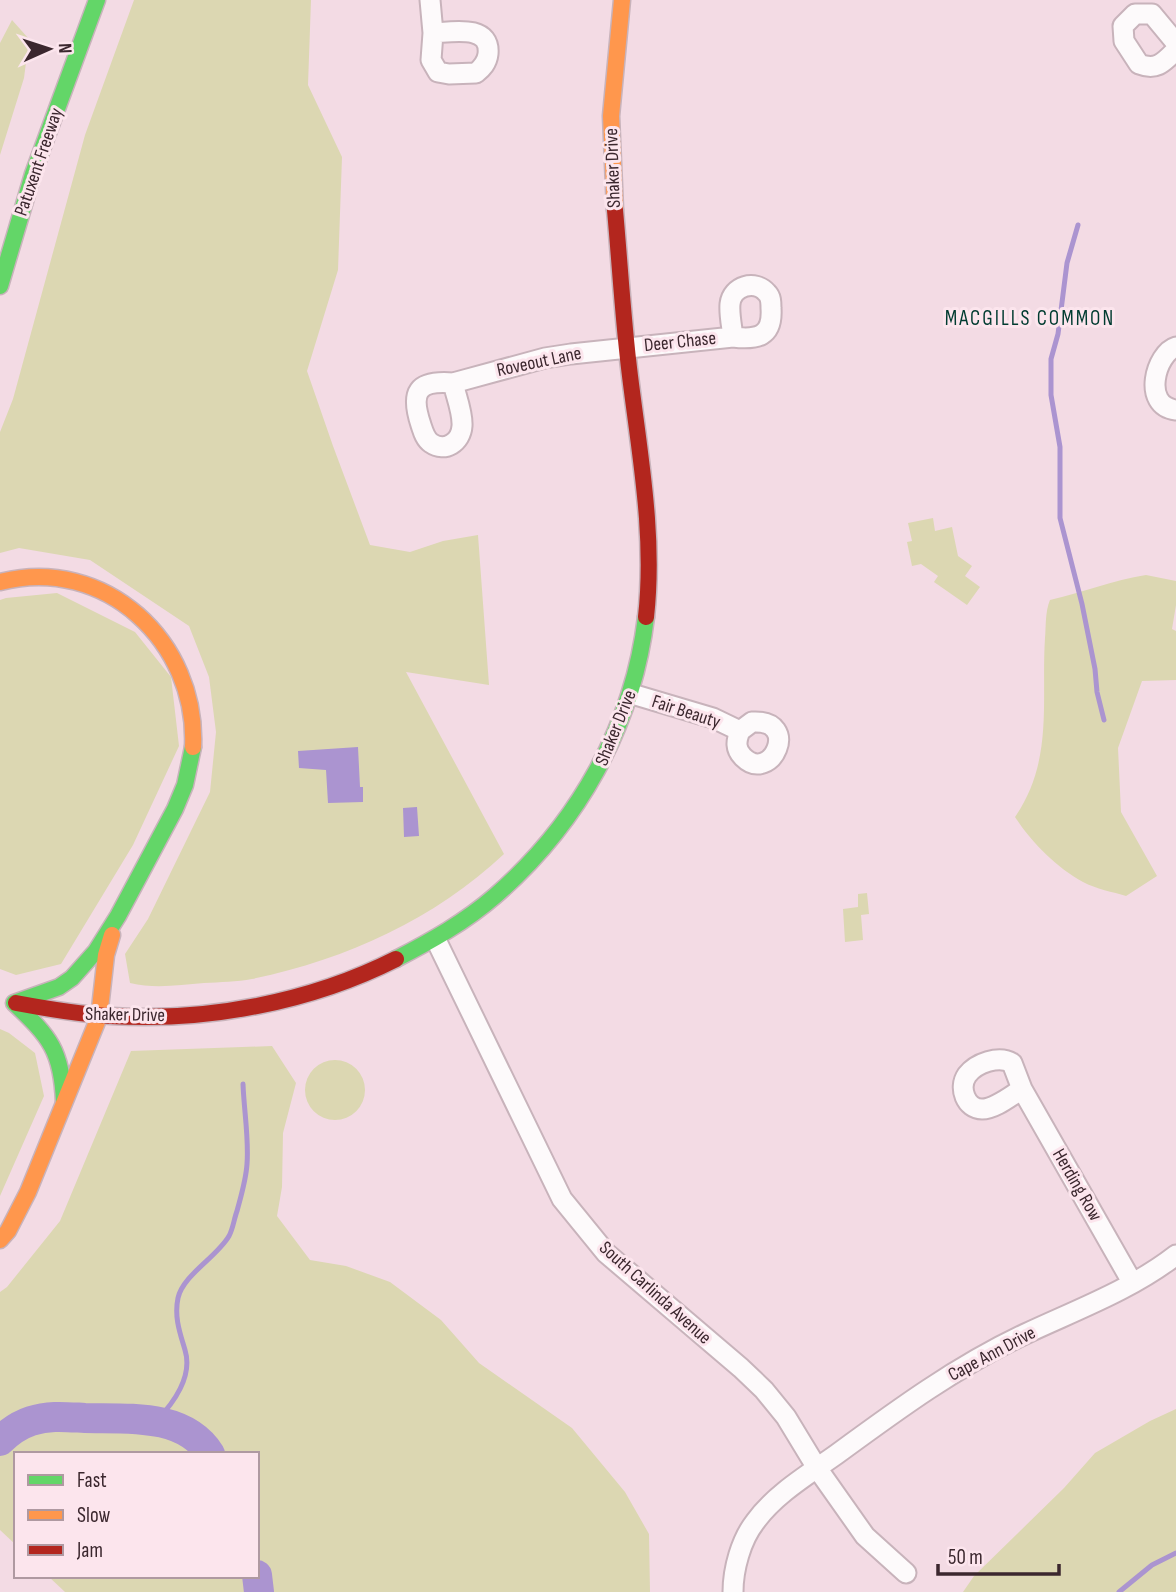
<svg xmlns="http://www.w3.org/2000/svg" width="1176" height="1592" font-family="'Sofia Sans Condensed',sans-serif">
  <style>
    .green { fill: #dcd7b2 }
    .water { fill: #ab94d0 }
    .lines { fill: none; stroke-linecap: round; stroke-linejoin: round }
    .stream { stroke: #ab94d0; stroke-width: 5 }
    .river { stroke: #ab94d0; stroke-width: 30 }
    .street-casing { stroke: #c8b3bb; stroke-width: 23 }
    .fast-casing { stroke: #c8b3bb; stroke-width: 19 }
    .slow-casing { stroke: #c8b3bb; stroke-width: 19 }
    .jam-casing { stroke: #c8b3bb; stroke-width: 19 }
    .street { stroke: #fdfafb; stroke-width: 19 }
    .fast { stroke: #63d668; stroke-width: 16 }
    .slow { stroke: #ff974d; stroke-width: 16 }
    .jam { stroke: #b3261e; stroke-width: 16 }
    .labels { text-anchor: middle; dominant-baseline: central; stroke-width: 6; stroke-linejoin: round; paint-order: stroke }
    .street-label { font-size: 19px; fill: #3b272e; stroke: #fce5ed }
    .neighbourhood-label { font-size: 21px; letter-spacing: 2px; fill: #003b30; stroke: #fce5ed }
  </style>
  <rect width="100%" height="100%" fill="#f3dbe4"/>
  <!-- green -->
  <path class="green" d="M134,0h177l-3,85 34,72 -4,113 -31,101 26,75 37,99 40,7 33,-11 35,-6 11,150 -83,-13 98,182c-69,65 -159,106 -252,125 -15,3 -32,3 -48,4 -25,2 -49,6 -74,0l-5,-29 23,-35 62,-127 6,-60 -7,-55 -20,-51 -99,-66 -71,-12 -19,5v-121l13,-33 72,-264z
    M12,20l17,19 -5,39 -24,77v-112z
    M933,518l2,13 17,-4 6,29 14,10 -7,10 15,11 -13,18 -33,-23 4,-6 -17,-12 -9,2 -5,-24 5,-1 -4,-18z
    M1146,575l30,6v24l-4,24 4,2v49l-34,1 -24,67 3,64 36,64 -31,20c-13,-4 -30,-7 -43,-14 -26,-14 -52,-40 -68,-65 39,-57 26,-115 30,-179 1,-12 0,-26 5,-38 32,-7 63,-20 96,-25z
    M57,593l78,39 36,45 8,69 -46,99 -72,119 -45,11 -16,-6v-369l6,-2z
    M867,893l2,21 -8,1 2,25 -18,2 -2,-33 15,-2v-13z
    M0,1029l9,4 26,20 9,43 -44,100z
    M272,1046l24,37 -13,50 -1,54 -5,29 33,44 36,6 44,16 51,38 38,43 93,65 53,64 24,42 1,58h-585l-17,-16h209v-122h-241v91l-16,-15v-238l7,-5 53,-66 71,-170z
    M305 1090a30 30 0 1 1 60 0a30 30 0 1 1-60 0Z
    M1176,1409v183h-213l11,-16 90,-88 31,-35 55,-32z"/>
  <!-- water -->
  <path class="water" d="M358,747l2,40h3v15l-35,1 -2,-33 -27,-2 -1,-17z
    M417,807l2,29 -15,1 -1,-29z"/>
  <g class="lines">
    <!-- stream -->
    <path class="stream" d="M1078,225l-11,38 -9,71 -7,25v36l9,52v71l22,86 13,65 2,23 7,28
      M156,1421c18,-18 37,-45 29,-71 -5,-17 -11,-33 -7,-52 5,-23 39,-41 51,-62 4,-7 5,-17 8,-25 4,-15 9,-31 10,-47 2,-26 -3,-53 -4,-80
      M1119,1592l33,-27 24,-12"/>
    <!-- river -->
    <path class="river" d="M0,1441c9,-9 19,-16 31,-20 19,-6 35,-4 54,-3 42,1 99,-5 125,36
      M257,1575l2,17"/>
    <!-- street casing -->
    <g class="street-casing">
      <path id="street" d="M430,0l3,33 -2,27 7,12 11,2 27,-1c6,-5 11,-10 12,-19 3,-30 -36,-22 -55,-21
        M1176,43l-24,-29h-17l-12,12 1,15 15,23c18,7 25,-2 37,-14
        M1176,347c-20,6 -35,59 0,63
        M453,383c-36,-3 -43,9 -32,42 2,6 4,14 10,18 14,10 30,-1 31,-17 1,-13 -6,-30 -9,-43l92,-25 26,-4 162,-17c24,3 40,0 38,-29 0,-6 0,-11 -4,-15 -12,-14 -35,-7 -37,11 -1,11 2,23 3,33
        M632,694l81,24 27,13 12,-9c50,-3 19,63 -9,35 -8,-8 -7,-16 -3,-26
        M436,940l126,259 44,54 135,115 23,22 22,27 31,51 48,68 41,37
        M1022,1089c-10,6 -27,20 -40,20 -16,0 -24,-21 -15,-34 9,-12 32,-20 45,-12l10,26 110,193
        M733,1592c0,-23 8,-52 22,-70 20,-28 54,-48 82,-68 60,-44 120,-88 188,-120 51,-24 106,-44 151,-79"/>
    </g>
    <!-- fast casing -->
    <g class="fast-casing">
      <path id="fast" d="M0,286l33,-112 64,-174
        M396,959c35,-18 69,-37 99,-63 83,-72 138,-170 151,-279
        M64,1102c-2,-51 -14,-65 -50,-99l45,-16 13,-9 24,-27 22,-35 57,-107 10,-24 8,-38"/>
    </g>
    <!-- slow casing -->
    <g class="slow-casing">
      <path id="slow" d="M615,210l-4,-94 11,-116
        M0,582c105,-27 198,60 193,165
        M0,1240l8,-9 20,-39 71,-175 7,-62 6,-20"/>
    </g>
    <!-- jam casing -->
    <g class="jam-casing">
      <path id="jam" d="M615,210c5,55 8,111 15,166 10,81 25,160 16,241
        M16,1003c32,6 63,11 95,13 96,6 200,-14 285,-57"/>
    </g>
    <!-- street -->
    <use href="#street" class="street"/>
    <!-- fast -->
    <use href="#fast" class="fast"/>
    <!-- slow -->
    <use href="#slow" class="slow"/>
    <!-- jam -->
    <use href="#jam" class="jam"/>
  </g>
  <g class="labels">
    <!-- street labels -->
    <g class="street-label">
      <text transform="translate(39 162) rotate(-71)">Patuxent Freeway</text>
      <text transform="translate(613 168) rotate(-92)">Shaker Drive</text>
      <text transform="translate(680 342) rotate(-6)">Deer Chase</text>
      <text transform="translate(539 362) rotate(-12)">Roveout Lane</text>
      <text transform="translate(686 712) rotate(18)">Fair Beauty</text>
      <text transform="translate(616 728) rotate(-68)">Shaker Drive</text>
      <text transform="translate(125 1015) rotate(1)">Shaker Drive</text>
      <text transform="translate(1077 1185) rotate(60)">Herding Row</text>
      <text transform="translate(655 1293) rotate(42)">South Carlinda Avenue</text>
      <text transform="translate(992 1354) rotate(-28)">Cape Ann Drive</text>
    </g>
    <!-- neighbourhood labels -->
    <g class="neighbourhood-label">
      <text x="1030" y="318">MACGILLS COMMON</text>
    </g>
  </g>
  <!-- legend -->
  <rect x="14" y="1452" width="245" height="126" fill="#fce5ed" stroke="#af99a1" stroke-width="2"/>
  <rect x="28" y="1475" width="35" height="10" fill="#63d668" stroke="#af99a1" stroke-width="2"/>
  <text x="77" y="1487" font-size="21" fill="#3b272e">Fast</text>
  <rect x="28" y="1510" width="35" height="10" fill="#ff974d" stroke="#af99a1" stroke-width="2"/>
  <text x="77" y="1522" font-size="21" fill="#3b272e">Slow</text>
  <rect x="28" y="1545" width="35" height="10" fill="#b3261e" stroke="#af99a1" stroke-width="2"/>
  <text x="77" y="1557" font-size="21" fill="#3b272e">Jam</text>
  <!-- north arrow -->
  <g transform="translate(49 49) rotate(87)" stroke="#fce5ed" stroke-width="5" paint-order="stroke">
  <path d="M0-5L12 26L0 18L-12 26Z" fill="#3b272e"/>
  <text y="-10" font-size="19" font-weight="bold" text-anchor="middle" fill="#3b272e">N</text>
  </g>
  <!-- scale -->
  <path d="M938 1564v10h121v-10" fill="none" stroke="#3b272e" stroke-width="3.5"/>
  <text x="948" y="1564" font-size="21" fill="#3b272e" stroke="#fce5ed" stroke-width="5" paint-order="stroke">50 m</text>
</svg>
